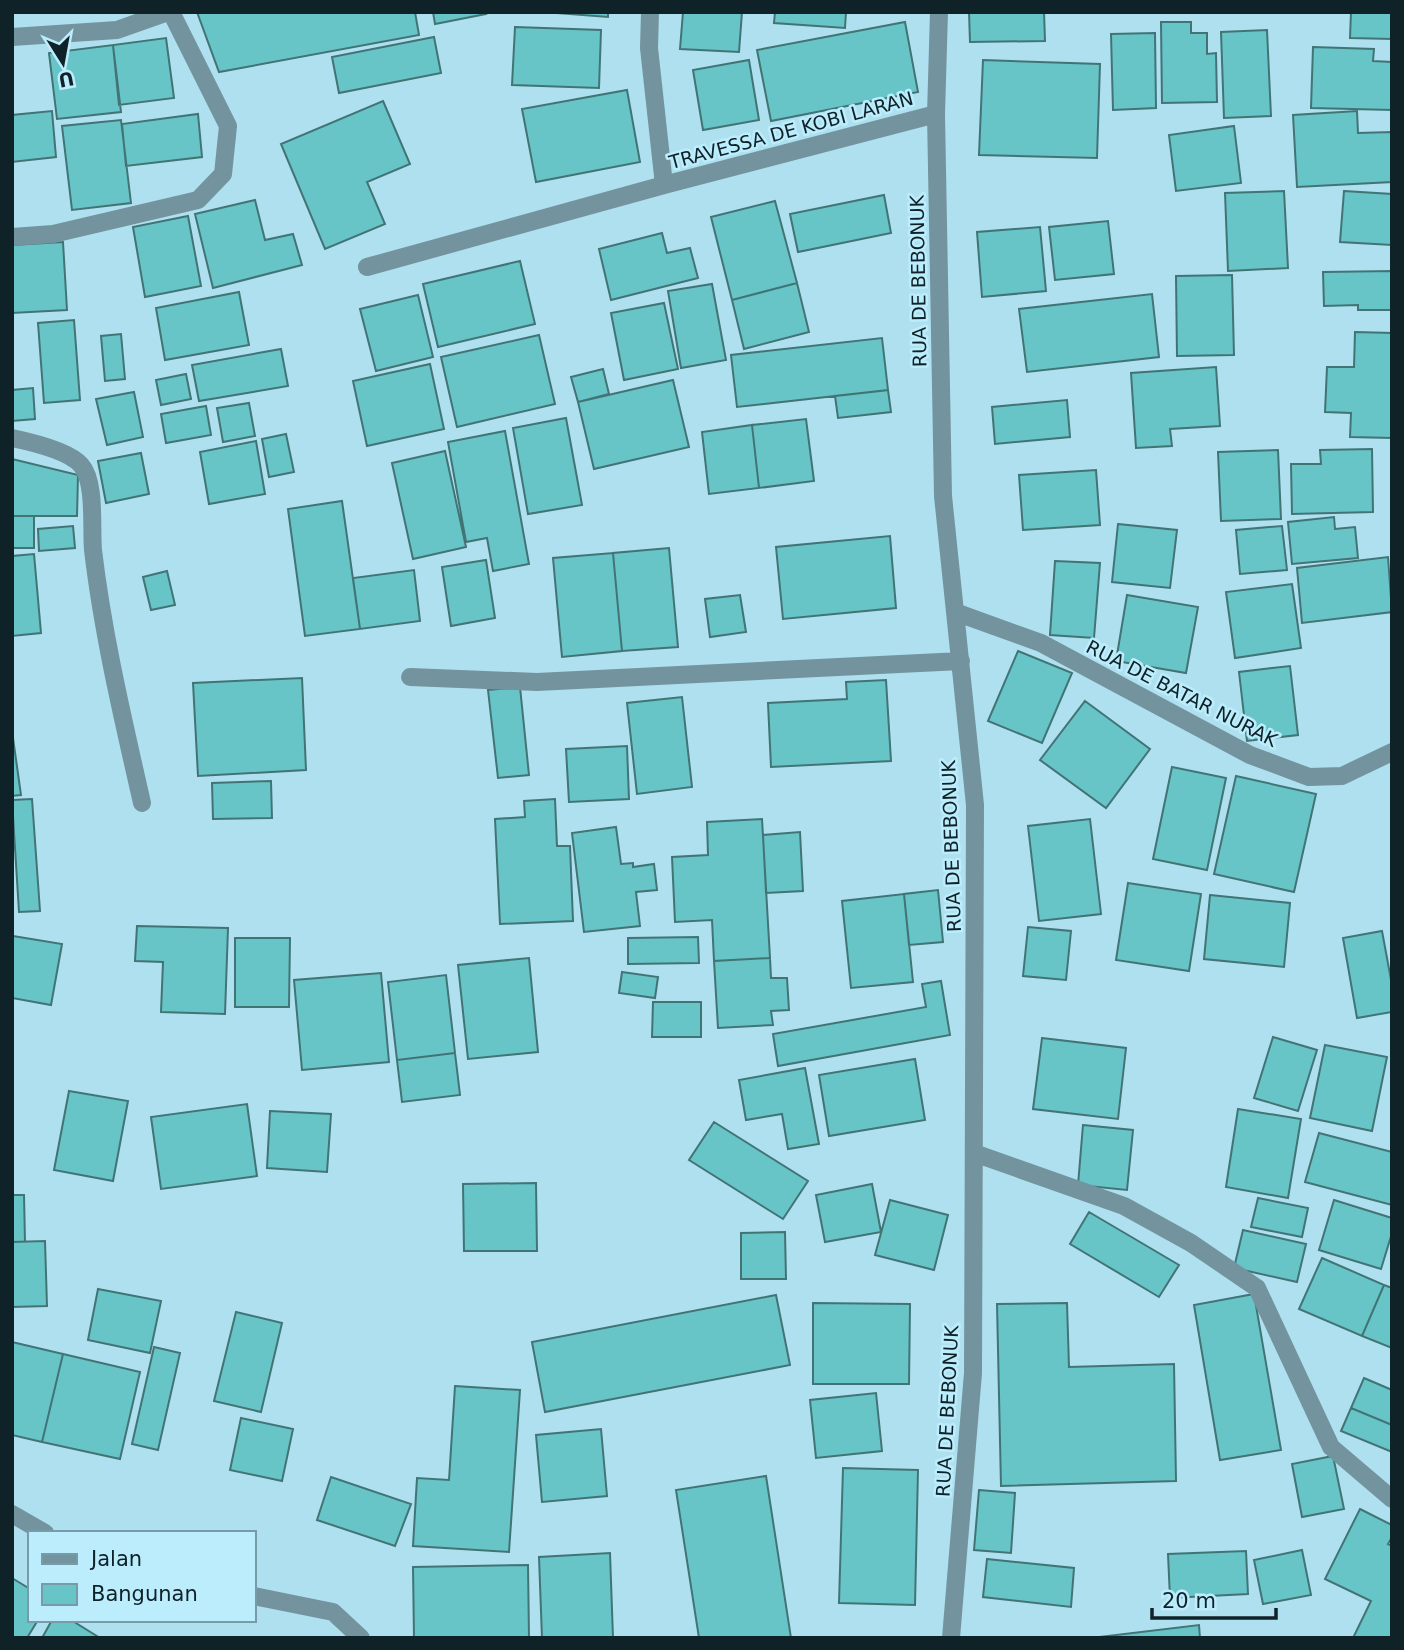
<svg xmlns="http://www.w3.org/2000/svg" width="1404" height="1650" font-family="'DejaVu Sans',sans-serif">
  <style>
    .building { fill: #67c5c8; stroke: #427476; stroke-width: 2 }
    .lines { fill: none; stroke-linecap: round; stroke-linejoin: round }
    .minor { stroke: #73949e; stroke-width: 18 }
    .labels { text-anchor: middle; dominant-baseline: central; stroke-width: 5; stroke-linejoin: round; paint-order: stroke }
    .street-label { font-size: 19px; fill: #0f2228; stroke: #bcedfd }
  </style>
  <rect width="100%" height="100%" fill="#afe0ef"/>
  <!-- building -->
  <path class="building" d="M197,12h218l4,23 -200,37z
    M433,12h52l1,2 -51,10z
    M543,12h65v5z
    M683,12h59l-3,40 -59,-3z
    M775,12h71l-1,16 -71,-5z
    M969,12h75l1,29 -75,1z
    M1351,12h41v27l-42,-1z
    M905,22l13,70 -147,29 -14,-71z
    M1161,22h30v11h16v21l9,-1 1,49 -55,1z
    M515,27l86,3 -2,58 -87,-3z
    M1267,30l4,86 -47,2 -3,-86z
    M1155,33l1,75 -43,2 -2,-76z
    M434,37l7,36 -102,20 -7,-36z
    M166,38l8,60 -55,7 -6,-60z
    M113,45l8,67 -64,7 -8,-66z
    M1313,47l61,2 -1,12 19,1v48l-81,-2z
    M749,60l10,60 -56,10 -10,-60z
    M983,60l117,4 -3,94 -118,-3z
    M627,90l13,72 -104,20 -14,-73z
    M383,101l27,63 -43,18 18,42 -60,25 -44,-105z
    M52,111l4,46 -44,5v-47z
    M1357,111l1,22 34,-1v50l-95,5 -4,-72z
    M198,114l4,43 -76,9 -4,-42z
    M121,120l10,83 -59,7 -10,-84z
    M1234,126l7,57 -65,8 -7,-56z
    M1284,191l4,77 -60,3 -3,-78z
    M1344,191l48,3v51l-52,-3z
    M884,195l7,38 -93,19 -8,-38z
    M255,200l10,40 28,-6 9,31 -89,23 -18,-74z
    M775,201l22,82 -65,17 -21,-83z
    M188,216l13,70 -56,11 -12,-70z
    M1108,221l6,53 -59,6 -6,-53z
    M1040,227l6,64 -64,6 -5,-65z
    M662,233l5,20 23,-5 8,30 -87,22 -12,-51z
    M63,242l4,68 -55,3v-68z
    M520,261l15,63 -97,23 -15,-63z
    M1392,271v39h-34v-5l-34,1 -1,-34z
    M1232,275l2,80 -57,1 -1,-80z
    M797,283l12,49 -65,17 -12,-49z
    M712,284l14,76 -45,8 -13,-77z
    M239,292l10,53 -84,15 -9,-52z
    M1152,294l7,63 -132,15 -8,-63z
    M418,295l15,62 -57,14 -16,-62z
    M664,303l14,66 -54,11 -13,-67z
    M74,320l6,80 -36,3 -6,-80z
    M1355,332l37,1v105l-42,-1 1,-24 -26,-1 2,-45h27z
    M121,334l4,45 -20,2 -4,-45z
    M539,335l16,69 -98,23 -16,-70z
    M882,338l6,52 -151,17 -6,-52z
    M281,349l7,37 -89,15 -7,-36z
    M430,364l14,65 -77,17 -14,-65z
    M1216,367l4,59 -50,3 2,17 -36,2 -5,-75z
    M603,369l6,25 -31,8 -7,-25z
    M186,374l5,25 -30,6 -5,-25z
    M673,380l16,67 -95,22 -16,-67z
    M33,388l2,31 -23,2v-31z
    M888,390l3,22 -53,6 -3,-22z
    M134,392l9,45 -36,8 -11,-46z
    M1067,400l3,37 -75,7 -3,-37z
    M249,403l6,33 -32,6 -6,-34z
    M206,406l5,29 -45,8 -5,-29z
    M566,418l16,87 -54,9 -15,-86z
    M806,419l8,62 -55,7 -7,-63z
    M752,425l7,63 -50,6 -7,-62z
    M505,431l24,133 -36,7 -6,-33 -21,4 -18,-100z
    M286,434l8,38 -25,5 -7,-38z
    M256,441l9,53 -56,10 -9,-52z
    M1372,449l1,63 -81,2 -1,-50h30l-1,-14z
    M1278,450l3,69 -60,2 -3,-69z
    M445,451l21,96 -53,12 -21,-96z
    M141,453l8,41 -43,9 -8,-42z
    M12,459l66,16 -1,41h-65z
    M1096,470l4,55 -77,5 -4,-55z
    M342,501l18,128 -55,7 -17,-127z
    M12,516h22v32h-22z
    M1334,517l1,12 20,-2 3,31 -66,6 -4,-42z
    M1118,524l59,6 -7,58 -58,-6z
    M73,526l2,22 -36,3 -1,-22z
    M1282,526l5,44 -47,4 -4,-44z
    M890,536l6,72 -113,11 -7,-72z
    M669,548l9,99 -56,4 -9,-98z
    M613,553l9,98 -60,6 -9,-99z
    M34,554l7,79 -29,3v-80z
    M1388,557l4,55 -90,11 -5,-55z
    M486,560l9,58 -44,8 -9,-59z
    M1055,561l45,2 -6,75 -44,-3z
    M414,570l6,51 -60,8 -7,-51z
    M167,571l8,34 -24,5 -8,-33z
    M1292,584l9,64 -66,10 -9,-66z
    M740,595l6,37 -36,5 -5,-38z
    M1127,595l71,12 -12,66 -70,-12z
    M1018,651l54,22 -30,70 -54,-22z
    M1290,666l8,69 -51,6 -8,-69z
    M302,678l4,92 -108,6 -5,-93z
    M886,680l5,81 -120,6 -3,-64 79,-4 -1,-17z
    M520,687l9,88 -31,3 -10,-88z
    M682,697l10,90 -55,7 -10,-91z
    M1085,701l65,48 -44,59 -66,-48z
    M12,731l9,64 -9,1z
    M627,746l2,53 -60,3 -3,-53z
    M1172,767l54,11 -19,92 -54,-11z
    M1236,776l80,18 -22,98 -80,-18z
    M271,781l1,37 -59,1 -1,-36z
    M32,799l8,112 -21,1 -7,-112z
    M555,799l2,47h13l3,75 -73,3 -5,-105 30,-2 -1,-16z
    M762,819l8,139 -56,3 -2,-41 -37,2 -3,-65 36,-2 -1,-33z
    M1090,819l11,95 -62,7 -11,-95z
    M616,827l5,37 12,-1v4l21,-3 3,26 -21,2 4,34 -56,6 -12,-99z
    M800,832l3,59 -37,2 -3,-58z
    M1128,883l73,11 -12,77 -73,-11z
    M938,890l5,52 -34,3 -5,-51z
    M904,894l9,88 -62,6 -9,-87z
    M1210,895l80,8 -6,64 -80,-8z
    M137,926l91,2 -3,86 -64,-2 2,-50 -28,-1z
    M1028,927l43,4 -5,49 -43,-4z
    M1382,931l10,54v27l-35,6 -14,-80z
    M13,936l49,8 -11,61 -39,-7z
    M698,937l1,26 -71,1v-26z
    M235,938h55l-1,69h-54z
    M529,958l9,94 -70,7 -10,-94z
    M770,958l1,20h16l2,32 -18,1 2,14 -55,3 -4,-67z
    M622,972l36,5 -3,21 -36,-5z
    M381,973l8,89 -87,8 -8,-90z
    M446,975l9,78 -58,7 -9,-78z
    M941,981l9,54 -172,31 -5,-32 153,-27 -4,-23z
    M653,1002h48v35h-49z
    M1273,1037l44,13 -19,61 -44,-13z
    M1042,1038l84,10 -8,71 -85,-10z
    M1325,1045l62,12 -15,74 -62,-13z
    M455,1053l5,42 -58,7 -5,-42z
    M915,1059l10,61 -96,16 -10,-61z
    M805,1068l14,76 -31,5 -6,-35 -36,6 -7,-40z
    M69,1091l59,10 -15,80 -59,-11z
    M247,1104l10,72 -96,13 -10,-72z
    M1238,1109l63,10 -13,79 -62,-11z
    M270,1111l61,3 -4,58 -60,-4z
    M714,1122l94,59 -25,38 -94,-59z
    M1083,1125l50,5 -6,60 -49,-5z
    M1319,1133l73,19v53l-87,-23z
    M536,1183l1,68h-73l-1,-67z
    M872,1184l9,48 -56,10 -9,-47z
    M12,1195h12l1,47h-13z
    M1258,1198l50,10 -6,29 -51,-10z
    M890,1200l58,15 -14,55 -59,-15z
    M1334,1200l58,18v15l-11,36 -62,-19z
    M1089,1212l90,53 -20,32 -89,-53z
    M1243,1230l63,14 -9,38 -63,-14z
    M785,1232l1,47h-45v-46z
    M45,1241l2,65 -35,1v-65z
    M1322,1258l62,27 -22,51 -63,-27z
    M1384,1285l8,3v60l-30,-12z
    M98,1289l63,12 -11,52 -62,-13z
    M1254,1294l27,156 -61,10 -26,-155z
    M776,1295l14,70 -245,47 -13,-70z
    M813,1303l97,1 -1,80h-96z
    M1067,1303l2,64 105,-3 2,117 -175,5 -4,-182z
    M236,1312l46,11 -21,89 -47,-11z
    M12,1342l51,12 -21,88 -30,-7z
    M154,1347l26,6 -22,97 -26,-6z
    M63,1354l77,18 -20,87 -78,-17z
    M1364,1378l28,12v35l-41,-17z
    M455,1386l65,4 -11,162 -96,-6 4,-68 32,2z
    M876,1393l6,58 -66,7 -6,-58z
    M1351,1408l41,17v27l-51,-21z
    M241,1418l52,11 -11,52 -52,-11z
    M601,1429l6,67 -65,6 -6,-67z
    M1333,1456l11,53 -42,8 -10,-53z
    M843,1468l75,2 -3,135 -76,-2z
    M766,1476l25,162h-92l-23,-148z
    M331,1477l80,27 -16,42 -78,-26z
    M979,1490l36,3 -4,60 -37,-3z
    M1360,1509l32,16v12l-4,7 4,2v92h-39l18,-37 -46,-22z
    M1302,1550l9,45 -48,9 -9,-44z
    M1246,1551l2,43 -78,4 -2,-44z
    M610,1553l3,85h-71l-3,-81z
    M987,1559l87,9 -3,39 -88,-10z
    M528,1565l1,73h-115l-1,-71z
    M12,1578l18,11v31h8l-11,18h-15z
    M52,1620h19l29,18h-58z
    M1199,1625l1,13h-109z"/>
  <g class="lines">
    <!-- minor -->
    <path class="minor" d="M650,12l-1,36 15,137 272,-71
      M939,12l-3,102 7,382 32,309 -2,568 -22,265
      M12,37l105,-7 51,-18
      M12,237l41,-3 145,-34 25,-26 5,-48 -57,-114
      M367,267l297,-82
      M12,438c19,4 57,13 69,27 15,17 10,62 12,85 10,85 30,169 49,253
      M955,612l86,31 209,112 59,22 33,-1 50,-24
      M410,677l127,5 424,-21
      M974,1153l150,53 67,37 66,45 74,159 61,52
      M12,1514l33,19
      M254,1596l79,16 28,26"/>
  </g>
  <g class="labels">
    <!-- street labels -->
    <g class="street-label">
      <text transform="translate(791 130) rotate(-15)">TRAVESSA DE KOBI LARAN</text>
      <text transform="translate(918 281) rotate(-91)">RUA DE BEBONUK</text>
      <text transform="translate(1182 693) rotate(27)">RUA DE BATAR NURAK</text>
      <text transform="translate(951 846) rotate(-92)">RUA DE BEBONUK</text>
      <text transform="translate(947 1411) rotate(-87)">RUA DE BEBONUK</text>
    </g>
  </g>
  <!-- border -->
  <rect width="1404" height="1650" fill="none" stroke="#0f2228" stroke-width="28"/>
  <!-- legend -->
  <rect x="28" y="1531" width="228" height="91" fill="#bcedfd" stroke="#779ca8" stroke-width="2"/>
  <rect x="42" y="1554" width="35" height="10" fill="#73949e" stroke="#779ca8" stroke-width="2"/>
  <text x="91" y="1566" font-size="21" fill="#0f2228">Jalan</text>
  <rect x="42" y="1584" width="35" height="21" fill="#67c5c8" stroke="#779ca8" stroke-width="2"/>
  <text x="91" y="1601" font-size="21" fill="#0f2228">Bangunan</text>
  <!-- north arrow -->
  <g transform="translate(63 63) rotate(169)" stroke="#bcedfd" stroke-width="5" paint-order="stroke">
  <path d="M0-5L12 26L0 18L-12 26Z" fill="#0f2228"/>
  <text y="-10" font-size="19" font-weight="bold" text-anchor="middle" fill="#0f2228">U</text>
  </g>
  <!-- scale -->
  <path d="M1152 1608v10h124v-10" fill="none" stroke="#0f2228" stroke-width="3.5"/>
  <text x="1162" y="1608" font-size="21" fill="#0f2228" stroke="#bcedfd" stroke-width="5" paint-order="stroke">20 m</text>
</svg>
